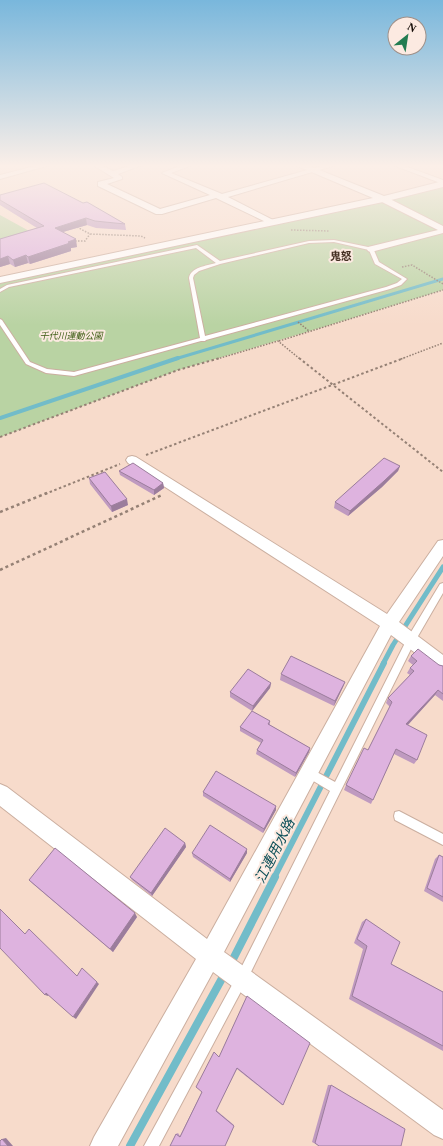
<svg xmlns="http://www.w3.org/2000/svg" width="443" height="1146" font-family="'Times New Roman','Noto Sans JP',serif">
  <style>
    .green { fill: #b9d3a3 }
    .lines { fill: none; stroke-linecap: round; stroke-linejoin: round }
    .stream-far4 { stroke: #72bcc9; stroke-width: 3 }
    .stream-far3 { stroke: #72bcc9; stroke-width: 4 }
    .stream-far2 { stroke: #72bcc9; stroke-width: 5 }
    .stream-far1 { stroke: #72bcc9; stroke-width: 6 }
    .stream { stroke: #72bcc9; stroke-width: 8 }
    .service-casing { stroke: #cbafa0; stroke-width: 2 }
    .minor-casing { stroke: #cbafa0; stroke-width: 2 }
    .tertiary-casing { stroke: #cbafa0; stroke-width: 2 }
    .path-far2 { stroke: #958175; stroke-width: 1.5; stroke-dasharray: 1.5 1.5; stroke-linecap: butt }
    .path-far1 { stroke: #958175; stroke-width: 2; stroke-dasharray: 2.5 2.5; stroke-linecap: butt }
    .path { stroke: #958175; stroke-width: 2.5; stroke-dasharray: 3 3; stroke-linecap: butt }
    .service { fill: #fff; fill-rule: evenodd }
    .minor { fill: #fff; fill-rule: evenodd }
    .tertiary { fill: #fff; fill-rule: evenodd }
    .wall { fill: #bf9ac0 }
    .shaded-wall { fill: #9b7d9c }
    .building { fill: #deb3df; stroke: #9b7d9c }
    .labels { text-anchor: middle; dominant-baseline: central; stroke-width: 4; stroke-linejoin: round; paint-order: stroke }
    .far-park-label { font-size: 9px; font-style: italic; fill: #3a5b11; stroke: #fceae1 }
    .far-quarter-label { font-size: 11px; font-weight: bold; fill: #442e22; stroke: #fceae1 }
    .near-water-label { font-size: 14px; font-style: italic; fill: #0d5059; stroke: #fceae1 }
  </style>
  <rect width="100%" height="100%" fill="#f7dbcb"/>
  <!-- green -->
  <path class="green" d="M443,184v106l-133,41 -132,39 -178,67v-157z
    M0,215l31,17 -31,10z"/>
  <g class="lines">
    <!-- stream-far4 -->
    <path class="stream-far4" d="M175,359l268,-80"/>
    <!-- stream-far3 -->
    <path class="stream-far3" d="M0,418l178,-60"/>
    <!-- stream-far2 -->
    <path class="stream-far2" d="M383,664l10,-19 50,-78"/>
    <!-- stream-far1 -->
    <path class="stream-far1" d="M274,878l110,-215"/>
    <!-- stream -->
    <path class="stream" d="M230,965l45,-88
      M130,1146l95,-173"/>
    <!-- service casing -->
    <g class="service-casing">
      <path id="service" d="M334,240l39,8 6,14 28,17 -6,6 -11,4 -184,51 -1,1h-4l-127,35 -28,-3 -20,-9 -26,-39v-6l2,1 28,42 17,7 27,3 126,-34 -11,-60c2,-11 17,-12 27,-15l-20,-15 -187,39 -9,5v-3l7,-4 190,-40 23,16 89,-20zM334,242l35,8 6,14 27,15 -5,4 -11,4 -181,49 -12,-58 1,-3 5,-4 21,-7 89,-21z
        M443,583v10l-29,50 -168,339 -87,164h-15l94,-172 92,-183 -25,-15 -1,-3 1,-3 4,-2 4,2 22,12 73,-145 32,-53z
        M399,811l44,23v11l-48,-25 -1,-4 1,-4z"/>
    </g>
    <!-- minor casing -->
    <g class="minor-casing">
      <path id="minor" d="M39,165h11l-50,14v-4z
        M93,165h8l12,6 19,-6h10l-24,9 4,3v2l-15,5 53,25 50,-14 -48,-22 20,-8h10l-21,8 51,21 103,-29h11l-108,32 45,23v4h-3l-54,-26 -54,16h-6l-58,-28v-4l16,-4z
        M393,165h9l41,15v4z
        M380,197h6l57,29v7l-72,19 -3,-1 -1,-2 1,-2 70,-17 -58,-29z
        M132,456l4,1 251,157 51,-73 5,-1v16l-44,66 44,33v16l-6,-2 -46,-34 -167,317 219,158v29l-9,-4 -221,-163 -95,174h-28l4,-9 102,-178 -196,-153v-22l7,3 200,152 173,-313 -252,-163 -2,-3 2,-3z"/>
    </g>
    <!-- tertiary casing -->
    <g class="tertiary-casing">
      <path id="tertiary" d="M295,165h12l77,31 59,-15v6l-60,15 -383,81v-6l373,-79z"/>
    </g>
    <!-- path-far2 -->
    <path class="path-far2" d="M77,227l13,7 51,2 4,2
      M291,230l39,1
      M75,241h10l5,-7
      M402,267l10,-2 31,19
      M298,322l11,9
      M279,341l164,-51
      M217,359l61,-18 22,18
      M401,359l42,-16"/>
    <!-- path-far1 -->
    <path class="path-far1" d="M299,358l144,114
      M0,437l178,-67 42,-12
      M146,455l258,-97
      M45,494l75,-30"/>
    <!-- path -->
    <path class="path" d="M0,512l47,-19
      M0,570l162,-75"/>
    <!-- service -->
    <use href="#service" class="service"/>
    <!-- minor -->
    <use href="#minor" class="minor"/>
    <!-- tertiary -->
    <use href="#tertiary" class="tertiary"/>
  </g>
  <!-- wall -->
  <path class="wall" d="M0,195l83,8 42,21 1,6 -30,-2 -9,-3 -24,7 14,15 -6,1v3l-41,13 -2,-1 -13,4 -5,-3 -10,3v-28l37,-11 -37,-23z
    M400,466l-2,5 -16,16 -34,29 -14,-8 1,-6z
    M119,471l44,12 1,5 -10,7 -34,-20z
    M89,478l39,27 -16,7 -22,-28z
    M411,656l32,10v35l-8,-6 -27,30 9,35 -3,4 -20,-10 -23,50 -27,-14 2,-5 22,-35 22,-43 -4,-4 2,-5 22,-23 -3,-2 3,-5 3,-3 -5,-4z
    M281,674l64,8 -2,5 -9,19 -54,-26z
    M271,683l-1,5 -18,23 -22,-14v-5z
    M270,721v4l40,23 -1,4 -14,25 -39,-23 1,-4 4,-7 -21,-12v-4z
    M203,792l73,14v4l-13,23 -60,-37z
    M185,843l1,4 -34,49 -20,-16 -2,-3z
    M192,853h55l-17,29 -37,-25z
    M439,855l4,2v45l-19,-11 11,-32z
    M29,880l108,37 -24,35 -80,-68z
    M366,919l25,45 52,28v59l-94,-52 14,-50 -9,-6 8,-21z
    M247,996l36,109h-1l-45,-36 -21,41 18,15 -64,21 6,-12 2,-1 2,3 39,-79z
    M328,1085h3l-12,61 -7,-4z"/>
  <!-- shaded-wall -->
  <path class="shaded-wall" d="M86,218l1,7 -31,9 -1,-6z
    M76,239l1,8 -6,1v3l-41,13 -2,-7z
    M26,255l2,8 -13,4 -2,-7z
    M8,256l2,8 -10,3v-8z
    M400,466l-2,5 -16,16 -34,29 2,-5z
    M163,483l1,5 -10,7v-5z
    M127,499l1,6 -16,7 -1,-6z
    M345,682l-2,5 -9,19 1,-5z
    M271,683l-1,5 -18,23 1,-5z
    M438,690l-3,5 -31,34 2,-5z
    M310,748l-1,4 -14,25 1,-4z
    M276,806v4l-13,23 1,-4z
    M185,843l1,4 -34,49 -1,-3z
    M247,849v4l-17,29v-3z
    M135,913l2,4 -24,35 -3,-3z
    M97,982l2,2 -23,35 -3,-2z
    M46,993l3,1 -1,2 -3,-1z
    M6,1138l7,8h-5l-6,-7z"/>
  <!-- building -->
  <path class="building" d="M44,183l39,20 4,-1 38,22 -30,-3 -9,-3 -31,10 21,11 -8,3 2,1 -42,14 -2,-2 -13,5 -5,-4 -8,3v-20l44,-13 -44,-26v-5z
    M384,458l16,8 -16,15 -34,30 -15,-9z
    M133,463l30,20 -9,7 -35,-19z
    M105,472l22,27 -16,7 -22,-28z
    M418,649l21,16 4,1v28l-5,-4 -32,34 21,11 -10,25 -21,-11 -23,51 -27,-15 18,-37 4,2 24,-48 -4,-4 26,-27 -4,-3 7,-7 -6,-5z
    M291,656l54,26 -10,19 -54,-27z
    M248,669l23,14 -18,23 -23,-14z
    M252,711l18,10 -2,3 42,24 -14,25 -39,-23 6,-10 -23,-13z
    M216,771l60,35 -12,23 -61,-37z
    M210,825l37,24 -17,30 -38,-26z
    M165,828l20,15 -34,50 -21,-16z
    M55,848l80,65 -25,36 -81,-69z
    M439,855l4,2v40l-16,-9z
    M0,909l25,25 4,-5 48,47 5,-8 15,14 -24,35 -27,-24 -1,2 -45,-47z
    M366,919l34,23 -9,22 52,28v54l-91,-50 15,-50 -10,-7z
    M247,996l63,47 -27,62 -46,-37 -21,43 18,15 -9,20h-55l6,-12 4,3 22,-45 -6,-5 18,-35 5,5z
    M331,1085l74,44 -4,17h-82l-4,-3z
    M2,1139l6,7h-8v-5z"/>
  <!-- sky -->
  <linearGradient id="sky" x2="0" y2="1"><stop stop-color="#79b7dc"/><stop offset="0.51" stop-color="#fbefe8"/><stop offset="1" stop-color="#fbefe8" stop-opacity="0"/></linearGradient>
  <rect width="443" height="325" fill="url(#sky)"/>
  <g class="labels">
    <!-- far-park labels -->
    <g class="far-park-label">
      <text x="71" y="336">千代川運動公園</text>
    </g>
    <!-- far-quarter labels -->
    <g class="far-quarter-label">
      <text x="341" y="256">鬼怒</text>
    </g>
    <!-- near-water labels -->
    <g class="near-water-label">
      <text transform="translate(275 851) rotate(-63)">江連用水路</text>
    </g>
  </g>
  <!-- north arrow -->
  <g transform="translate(407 36) rotate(30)"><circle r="19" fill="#fceae1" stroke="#9f9089"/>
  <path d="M0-3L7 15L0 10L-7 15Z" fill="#237c51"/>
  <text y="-6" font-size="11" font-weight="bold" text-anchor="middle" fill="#130a05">N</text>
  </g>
</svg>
